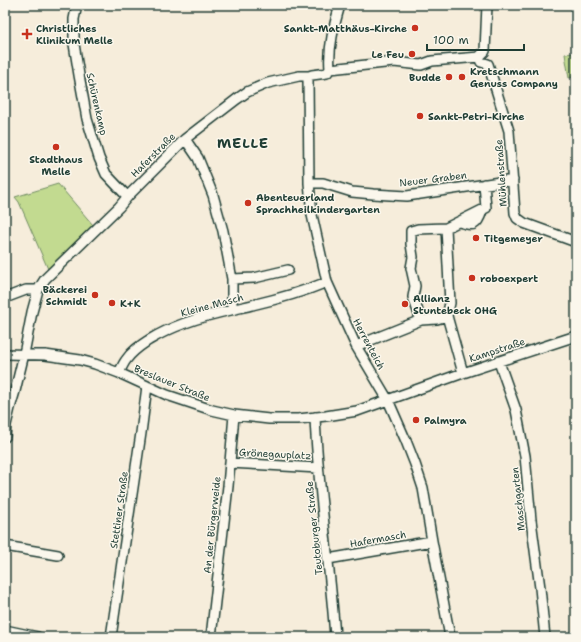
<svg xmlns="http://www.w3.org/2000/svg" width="581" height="642" font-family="'Shantell Sans',sans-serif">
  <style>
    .green { fill: #c2da90; stroke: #708c62 }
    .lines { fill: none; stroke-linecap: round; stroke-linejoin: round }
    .minor-casing { stroke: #1f3d34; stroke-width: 12 }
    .minor { stroke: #fbf7ec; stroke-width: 9 }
    .poi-dot { fill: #c8321e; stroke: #fbf7ec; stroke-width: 1.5 }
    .labels { text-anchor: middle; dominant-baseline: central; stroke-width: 3; stroke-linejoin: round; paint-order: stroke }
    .poi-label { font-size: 10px; font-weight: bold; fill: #1f3d34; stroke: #fbf7ec; text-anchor: start }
    .street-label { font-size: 10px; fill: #1f3d34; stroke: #fbf7ec }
    .district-label { font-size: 14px; font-weight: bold; letter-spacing: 1px; fill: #1f3d34; stroke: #fbf7ec }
  </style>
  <rect width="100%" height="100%" fill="#f6eddb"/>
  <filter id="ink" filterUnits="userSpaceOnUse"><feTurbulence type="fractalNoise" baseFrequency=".025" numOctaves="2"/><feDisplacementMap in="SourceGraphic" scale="8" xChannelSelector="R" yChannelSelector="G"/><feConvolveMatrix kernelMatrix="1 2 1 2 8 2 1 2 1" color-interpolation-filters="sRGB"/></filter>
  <g filter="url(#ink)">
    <!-- green -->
    <path class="green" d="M576,53v23l-7,2 -4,-24z
      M58,184l35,41 -45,44 -29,-67 -4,-5z"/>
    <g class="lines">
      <!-- minor casing -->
      <g class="minor-casing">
        <path id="minor" d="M77,5l-3,14v25l5,31 8,44 12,39 7,16 18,19 5,2
          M479,57l6,-6 2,-46
          M330,69l-3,4 -15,2 -3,1 -1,3 1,104 3,32 15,67 29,64 32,54 18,41 9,23 8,24 9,53 18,96
          M330,69l64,-7 27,3 11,-4 47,-4 2,5 7,2 21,67 6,82 2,5 7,5 52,19
          M330,69c-2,-22 4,-43 10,-64
          M185,139l13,19 15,37 10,36 9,48v30
          M309,183h14l29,9 21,2 34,2 106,-16
          M459,222c15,4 18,5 23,-11
          M232,279l22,-1 34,-8
          M5,298l21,-8h12
          M421,320l-8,-23 2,-11 -4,-18 2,-11 -2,-13v-13l7,-2 28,-1
          M356,346l65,-26 16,-1 10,-3
          M5,354l40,1 35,5 15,4 24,9 48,22 45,15 22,5 35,4h29l28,-3 31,-5 106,-38 113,-37
          M499,362l17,48 9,46 6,64 9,68 5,49
          M119,373c2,-4 4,-9 7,-13 6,-9 14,-14 23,-20 25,-15 54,-24 82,-30 7,-2 14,-3 21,-5 26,-6 51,-13 75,-23
          M463,373l-16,-57 3,-13 -4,-75 40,-20 -2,-24
          M315,417c3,74 15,147 20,220
          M5,437l1,-12 4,-17 5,-17 9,-37 8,-42 6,-22 7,-11 74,-72 10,-12 56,-56 52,-40 10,-7 21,-9 31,-7h10
          M230,463l88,5
          M5,546l53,9
          M328,559l104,-18
          M5,630l33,7
          M111,637l30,-204 6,-47
          M211,637l17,-151 6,-71"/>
      </g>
      <!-- minor -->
      <use href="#minor" class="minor"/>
    </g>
  </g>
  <!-- markers -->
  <g class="poi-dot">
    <circle cx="415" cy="28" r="4"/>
    <path d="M25 28h4v4h4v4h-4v4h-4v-4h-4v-4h4z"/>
    <circle cx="412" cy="54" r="4"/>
    <circle cx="449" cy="77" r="4"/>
    <circle cx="462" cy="77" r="4"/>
    <circle cx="420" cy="116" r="4"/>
    <circle cx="56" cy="147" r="4"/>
    <circle cx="248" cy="203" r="4"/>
    <circle cx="476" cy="238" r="4"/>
    <circle cx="472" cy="278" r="4"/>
    <circle cx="95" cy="295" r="4"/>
    <circle cx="112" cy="303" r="4"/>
    <circle cx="405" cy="304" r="4"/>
    <circle cx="416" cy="420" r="4"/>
  </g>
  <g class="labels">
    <!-- poi labels -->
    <g class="poi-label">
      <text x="36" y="28">Christliches<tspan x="36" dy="12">Klinikum Melle</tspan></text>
      <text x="407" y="28" text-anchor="end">Sankt-Matthäus-Kirche</text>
      <text x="404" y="54" text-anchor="end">Le Feu</text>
      <text x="470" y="71">Kretschmann<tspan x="470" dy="12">Genuss Company</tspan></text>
      <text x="441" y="77" text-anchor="end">Budde</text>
      <text x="428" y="116">Sankt-Petri-Kirche</text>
      <text x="56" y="159" text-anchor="middle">Stadthaus<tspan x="56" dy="12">Melle</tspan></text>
      <text x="256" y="197">Abenteuerland<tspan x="256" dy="12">Sprachheilkindergarten</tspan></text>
      <text x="484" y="238">Titgemeyer</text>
      <text x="480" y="278">roboexpert</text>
      <text x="87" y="289" text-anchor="end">Bäckerei<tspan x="87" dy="12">Schmidt</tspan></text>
      <text x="413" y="298">Allianz<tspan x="413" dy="12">Stuntebeck OHG</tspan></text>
      <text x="120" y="303">K+K</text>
      <text x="424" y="420">Palmyra</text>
    </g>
    <!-- street labels -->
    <g class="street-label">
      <text transform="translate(97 104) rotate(77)">Schürenkamp</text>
      <text transform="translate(153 155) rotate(-45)">Haferstraße</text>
      <text transform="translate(501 173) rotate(-94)">Mühlenstraße</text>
      <text transform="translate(433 179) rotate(-7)">Neuer Graben</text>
      <text transform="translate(212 305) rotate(-15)">Kleine Masch</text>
      <text transform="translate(369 344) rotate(62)">Herrenteich</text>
      <text transform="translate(497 350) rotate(-18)">Kampstraße</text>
      <text transform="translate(172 383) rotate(22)">Breslauer Straße</text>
      <text transform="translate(275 454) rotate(3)">Grönegauplatz</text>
      <text transform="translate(518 499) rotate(-96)">Maschgarten</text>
      <text transform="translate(119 510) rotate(-82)">Stettiner Straße</text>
      <text transform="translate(212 525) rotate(-84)">An der Bürgerweide</text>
      <text transform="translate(314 528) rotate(-96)">Teutoburger Straße</text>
      <text transform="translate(378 539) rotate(-10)">Hafermasch</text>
    </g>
    <!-- district labels -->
    <g class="district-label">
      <text x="243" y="143">MELLE</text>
    </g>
  </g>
  <!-- margin -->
  <rect width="581" height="642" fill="none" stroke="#fbf7ec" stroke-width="20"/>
  <rect x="10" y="10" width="561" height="622" fill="none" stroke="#1f3d34" stroke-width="1.5" filter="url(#ink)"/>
  <!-- scale -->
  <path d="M427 44v6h97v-6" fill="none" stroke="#1f3d34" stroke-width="2"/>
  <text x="433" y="44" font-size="12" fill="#1f3d34" stroke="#fbf7ec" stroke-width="3" paint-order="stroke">100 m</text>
</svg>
